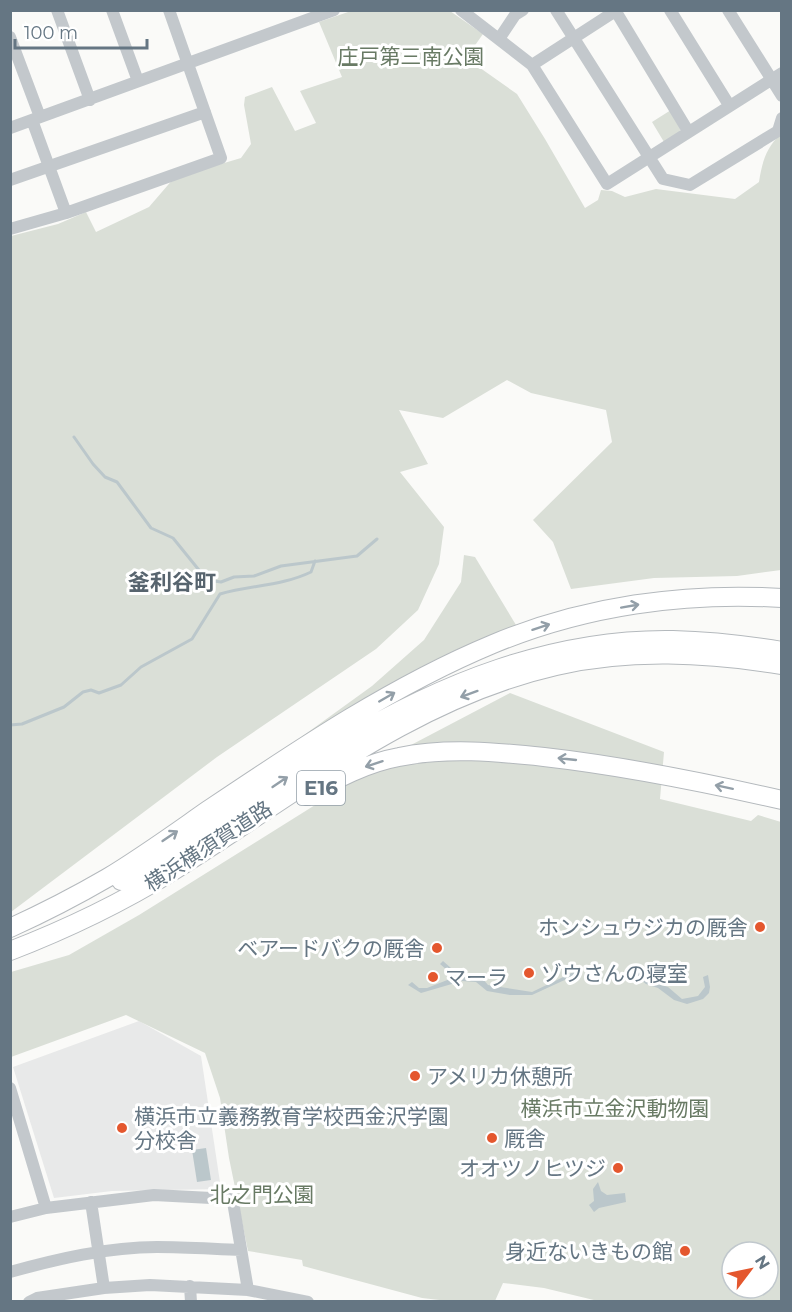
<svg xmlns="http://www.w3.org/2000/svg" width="792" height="1312" font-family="Montserrat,'Noto Sans JP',sans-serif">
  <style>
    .built { fill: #e8e9e9 }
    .green { fill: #dadfd7; fill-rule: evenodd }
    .water { fill: #bbc7cb }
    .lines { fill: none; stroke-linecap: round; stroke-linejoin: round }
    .stream { stroke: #bbc7cb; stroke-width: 3 }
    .highway-casing { stroke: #b4b9bd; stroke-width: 20 }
    .minor { stroke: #c3c8cc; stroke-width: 12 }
    .highway { stroke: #fff; stroke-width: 18 }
    .oneway { stroke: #939fa8 }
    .poi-dot { fill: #e4572e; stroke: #fff; stroke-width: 2 }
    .labels { text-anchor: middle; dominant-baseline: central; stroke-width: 6; stroke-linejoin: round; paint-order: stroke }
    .shield { fill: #fff; stroke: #939fa8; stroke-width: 1.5 }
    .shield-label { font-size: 20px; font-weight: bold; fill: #657683 }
    .park-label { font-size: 21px; fill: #687a64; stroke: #fff }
    .street-label { font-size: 21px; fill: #657683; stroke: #fff }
    .poi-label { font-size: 21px; fill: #657683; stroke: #fff; text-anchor: start }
    .neighbourhood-label { font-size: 22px; font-weight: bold; fill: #57646e; stroke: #fff }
  </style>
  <rect width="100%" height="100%" fill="#fafaf8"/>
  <!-- built -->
  <path class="built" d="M139,1021l62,35 20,133 -109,2 -58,7 -41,-131z"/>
  <!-- green -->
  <path class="green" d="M351,11h99l33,23 -17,24 51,36 28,45 40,69 13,-8 3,-10 11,1 13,6 31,-8 79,10 24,-17c3,-19 7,-35 22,-48v436l-44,6 -83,2 -83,11 -18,-47 -20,-22 79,-78 -6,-32 -75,-17 -24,-13 -64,38 -44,-8 29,54 -28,8 44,55 -5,37 -21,46 -42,39 -159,108 -206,155v-676l47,-12 28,-12 10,20 53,-25 25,-29 67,-20 10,-14 -7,-39 1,-8 27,-10 23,44 21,-8 -16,-32 42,-14 -23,-55z
    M671,110l11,17 -3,5 -15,10 -12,-20z
    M464,555l11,2 41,68 -83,36 -162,98 101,-73 52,-46 37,-58z
    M510,693l154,59 -4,47 91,22 7,-6 23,7v479h-183l-54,-13 -41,-5 -8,18h-47l-26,-3 -119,-32 -1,-6 -54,-9 -19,-93 -9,-60 -15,-45 -79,-38 -115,42v-85l58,-17 70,-40 272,-170zM732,1252h36v36h-36z"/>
  <!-- water -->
  <path class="water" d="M443,961l17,15 22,2 6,7 44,7 48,-23 2,3 -50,23h-22l-23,-4 -11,-9 -14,-1 -41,12 -13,-8 4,-3 7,6h8l28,-11 -15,-13z
    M633,967l17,14 18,6 14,12 16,-3 7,-9 -2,-10 5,-2 2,12 -1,6 -6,6 -16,5 -13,-4 -16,-12 -12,-4 -17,-13z
    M206,1148l5,32 -14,2 -5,-32z
    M598,1182l3,9 6,4 18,-2 1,9 -27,6 -5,4 -5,-7 5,-4 -1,-12z"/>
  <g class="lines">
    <!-- stream -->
    <path class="stream" d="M74,437l19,27 12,13 12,5 34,46 22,10 34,42 14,2 13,-5 20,-1 27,-10 76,-10 20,-17
      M10,725l12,-1 42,-17 19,-15 8,-2 8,3 22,-8 20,-18 51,-28 28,-45c31,-9 62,-8 91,-22l4,-11"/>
    <!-- highway casing -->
    <g class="highway-casing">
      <path id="highway" d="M307,796c29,-17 59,-33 92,-39 48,-10 97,-5 145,0 80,9 159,25 238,43
        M121,881c76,-41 145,-93 219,-137 101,-61 213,-106 333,-104 36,1 73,5 109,11
        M10,928c33,-15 66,-32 97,-50 35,-21 68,-45 101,-68 91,-61 184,-124 285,-166 91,-38 191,-52 289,-46
        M10,951c57,-22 111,-48 163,-80 124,-77 238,-172 383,-205 74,-17 150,-13 226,-1"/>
    </g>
    <!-- minor -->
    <path class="minor" d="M57,10l33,90
      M112,10l26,71
      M461,10l71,55 85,-55
      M556,10l107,169 27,6 88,-54 4,-13
      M615,10l73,121
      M670,10l59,95
      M728,10l54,86
      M10,37l30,80
      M499,39l16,-24 8,-5
      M532,65l75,119 175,-111
      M32,120l34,93
      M10,128l324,-118
      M10,180l195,-68
      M10,229l56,-16 155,-55 -52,-148
      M10,1088l36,120
      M91,1202l13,86
      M10,1217l36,-9 108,-13 76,4 3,3 15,88
      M10,1272c47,-13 98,-25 147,-25 28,0 56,2 84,3
      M190,1286l1,16
      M29,1302l8,-4 67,-10 46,-3 98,5 60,12"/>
    <!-- highway -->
    <use href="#highway" class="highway"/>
  </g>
  <!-- one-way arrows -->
  <defs><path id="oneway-shaft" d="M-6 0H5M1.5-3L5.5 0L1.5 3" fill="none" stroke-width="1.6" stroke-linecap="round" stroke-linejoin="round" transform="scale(1.5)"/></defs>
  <g class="oneway">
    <use href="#oneway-shaft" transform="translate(630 606) rotate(-10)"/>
    <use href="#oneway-shaft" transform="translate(541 627) rotate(-18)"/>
    <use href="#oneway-shaft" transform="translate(469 694) rotate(160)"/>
    <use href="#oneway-shaft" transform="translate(387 697) rotate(-30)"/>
    <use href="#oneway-shaft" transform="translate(567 759) rotate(-174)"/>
    <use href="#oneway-shaft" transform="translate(374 764) rotate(162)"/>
    <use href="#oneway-shaft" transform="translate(280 782) rotate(-34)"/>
    <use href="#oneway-shaft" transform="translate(724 787) rotate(-168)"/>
    <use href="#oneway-shaft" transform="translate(170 836) rotate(-34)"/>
  </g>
  <!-- markers -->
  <g class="poi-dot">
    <circle cx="760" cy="927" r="6"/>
    <circle cx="437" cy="948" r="6"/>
    <circle cx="529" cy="973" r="6"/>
    <circle cx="433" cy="977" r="6"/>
    <circle cx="415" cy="1076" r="6"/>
    <circle cx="122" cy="1128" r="6"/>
    <circle cx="492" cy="1138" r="6"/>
    <circle cx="618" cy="1168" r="6"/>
    <circle cx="685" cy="1251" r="6"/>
  </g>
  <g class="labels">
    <!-- shield labels -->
    <rect class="shield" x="297" y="771" width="48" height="34" rx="4.5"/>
    <g class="shield-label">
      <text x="321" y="788">E16</text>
    </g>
    <!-- park labels -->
    <g class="park-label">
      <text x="411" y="56">庄戸第三南公園</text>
      <text x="615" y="1108">横浜市立金沢動物園</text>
      <text x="262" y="1194">北之門公園</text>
    </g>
    <!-- street labels -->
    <g class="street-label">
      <text transform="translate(208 846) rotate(-33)">横浜横須賀道路</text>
    </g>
    <!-- poi labels -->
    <g class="poi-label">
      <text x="748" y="927" text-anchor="end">ホンシュウジカの厩舎</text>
      <text x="425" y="948" text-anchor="end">ベアードバクの厩舎</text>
      <text x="541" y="973">ゾウさんの寝室</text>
      <text x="445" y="977">マーラ</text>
      <text x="427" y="1076">アメリカ休憩所</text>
      <text x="134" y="1116">横浜市立義務教育学校西金沢学園<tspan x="134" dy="24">分校舎</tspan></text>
      <text x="504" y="1138">厩舎</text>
      <text x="606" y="1168" text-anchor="end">オオツノヒツジ</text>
      <text x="673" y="1251" text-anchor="end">身近ないきもの館</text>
    </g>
    <!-- neighbourhood labels -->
    <g class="neighbourhood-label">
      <text x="172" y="582">釜利谷町</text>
    </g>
  </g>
  <!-- border -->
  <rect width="792" height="1312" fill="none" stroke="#657683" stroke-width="24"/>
  <!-- north arrow -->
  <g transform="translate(750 1270) rotate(58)"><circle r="28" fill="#ffffff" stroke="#c1c8cd" stroke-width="1.5"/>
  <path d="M0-4.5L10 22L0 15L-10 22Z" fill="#e4572e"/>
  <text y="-9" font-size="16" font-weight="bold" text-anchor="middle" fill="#657683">N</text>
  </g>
  <!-- scale -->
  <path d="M15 39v9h132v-9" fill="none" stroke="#657683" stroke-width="3"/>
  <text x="24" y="39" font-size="18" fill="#657683" stroke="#ffffff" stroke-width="4.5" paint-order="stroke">100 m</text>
</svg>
